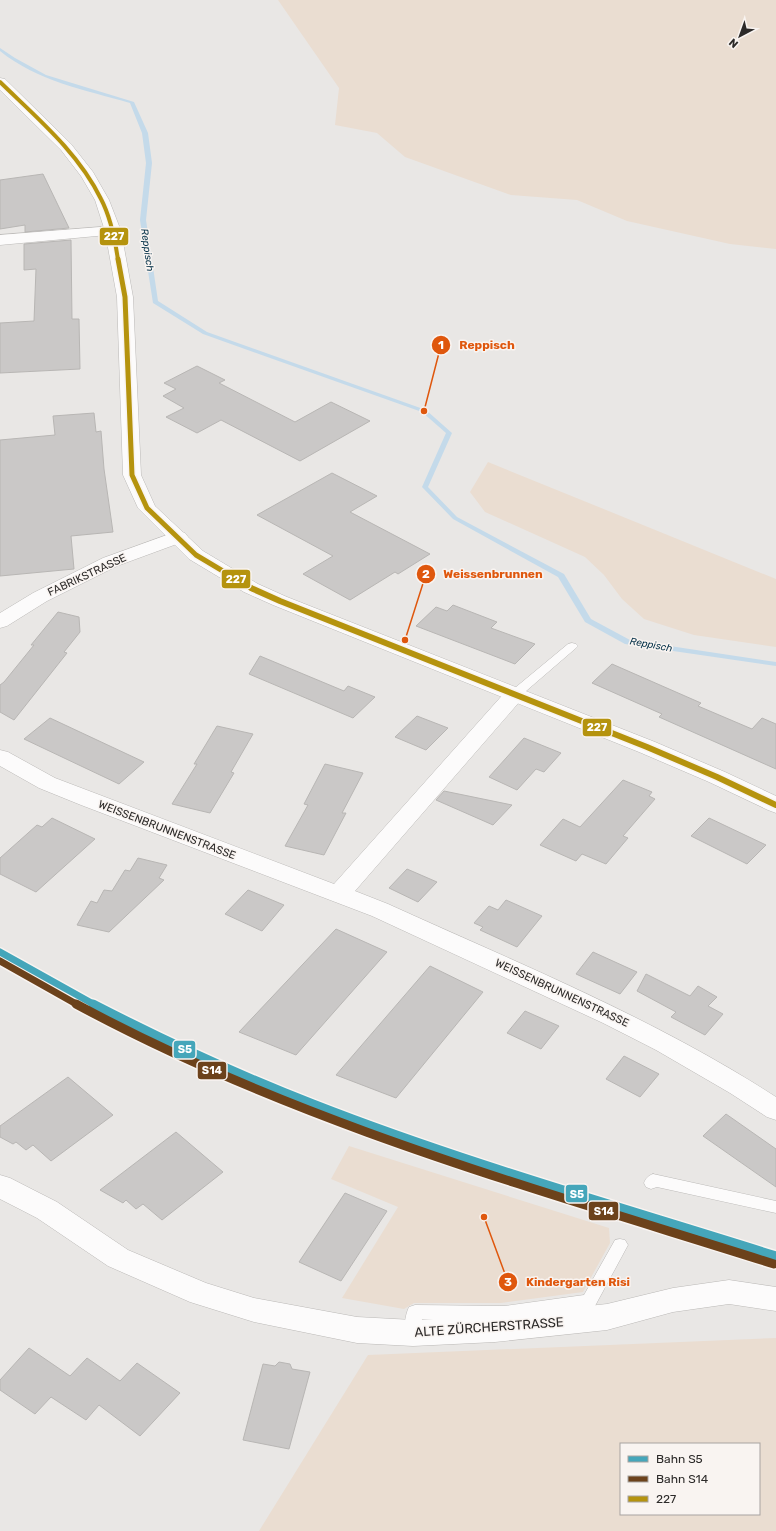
<svg xmlns="http://www.w3.org/2000/svg" width="776" height="1531" font-family="Rubik,sans-serif">
  <style>
    .green { fill: #eaddd1; fill-rule: evenodd }
    .lines { fill: none; stroke-linecap: round; stroke-linejoin: round }
    .stream { fill: #c4daea; fill-rule: evenodd }
    .building { fill: #cac8c7; stroke: #b8b6b4 }
    .service-casing { stroke: #bbb9b7; stroke-width: 1 }
    .minor-casing { stroke: #bbb9b7; stroke-width: 1 }
    .tertiary-casing { stroke: #bbb9b7; stroke-width: 1 }
    .service { fill: #fcfbfb; fill-rule: evenodd }
    .minor { fill: #fcfbfb; fill-rule: evenodd }
    .tertiary { fill: #fcfbfb; fill-rule: evenodd }
    .bus-1-far2-casing { stroke: #f9f4f1; stroke-width: 6 }
    .bus-1-far1-casing { stroke: #f9f4f1; stroke-width: 8 }
    .bus-1-casing { stroke: #f9f4f1; stroke-width: 9 }
    .bus-1-far2 { stroke: #b5930e; stroke-width: 4 }
    .bus-1-far1 { stroke: #b5930e; stroke-width: 5 }
    .bus-1 { stroke: #b5930e; stroke-width: 6 }
    .rail-1-far1-casing { stroke: #f9f4f1; stroke-width: 10 }
    .rail-1-casing { stroke: #f9f4f1; stroke-width: 12 }
    .rail-2-far1-casing { stroke: #f9f4f1; stroke-width: 10 }
    .rail-2-casing { stroke: #f9f4f1; stroke-width: 12 }
    .rail-1-far1 { stroke: #45a6ba; stroke-width: 7 }
    .rail-1 { stroke: #45a6ba; stroke-width: 9 }
    .rail-2-far1 { stroke: #6c421b; stroke-width: 7 }
    .rail-2 { stroke: #6c421b; stroke-width: 9 }
    .labels { text-anchor: middle; dominant-baseline: central; stroke-width: 3; stroke-linejoin: round; paint-order: stroke }
    .far-water-label { font-size: 10px; font-style: italic; fill: #033047; stroke: #f9f4f1 }
    .street-label { font-size: 11px; fill: #2c2a29; stroke: #f9f4f1 }
    .near-street-label { font-size: 13px; fill: #2c2a29; stroke: #f9f4f1 }
    .leader { fill: none; stroke: #df570d; stroke-width: 1.5 }
    .callout-dot { fill: #df570d; stroke: #f9f4f1; stroke-width: 1.5 }
    .mark-label { font-size: 12px; text-anchor: middle; font-weight: bold; fill: #fff }
    .callout-label { font-size: 12px; text-anchor: middle; font-weight: bold; fill: #df570d; stroke: #f9f4f1; stroke-width: 3; stroke-linejoin: round; paint-order: stroke }
    .line-badge { stroke: #f9f4f1; stroke-width: 1.5 }
    .badge-label { font-size: 11px; text-anchor: middle; font-weight: bold; fill: #fff }
  </style>
  <rect width="100%" height="100%" fill="#e9e7e5"/>
  <!-- green -->
  <path class="green" d="M278,0h498v249l-46,-5 -103,-23 -50,-21 -66,-5 -106,-38 -28,-24 -42,-8 4,-37z
    M488,462l288,117v68l-82,-12 -50,-16 -22,-20 -18,-24 -19,-18 -100,-45 -15,-20z
    M349,1146l260,82 1,15 -27,49 -82,11h-87l-10,6 -62,-11 56,-91 -67,-28z
    M776,1338v193h-517l109,-176zM621,1444h138v70h-138z"/>
  <g class="lines">
    <!-- stream -->
    <path class="stream" d="M0,48l15,10 31,17 88,27 14,31 4,30 -6,57 12,81 49,31 219,78 26,23 -24,54 29,30 107,57 27,45 39,21 146,22v4l-151,-22 -40,-22 -27,-45 -105,-58 -30,-31 -1,-1 24,-54 -24,-21 -219,-78 -50,-31 -13,-83 6,-57 -4,-30 -12,-30c-45,-13 -93,-22 -130,-52z"/>
  </g>
  <!-- building -->
  <path class="building" d="M43,174l26,54 -44,4v-7l-25,4v-49z
    M71,240l1,79h7l1,50 -80,4v-50l34,-2 2,-52 -12,1v-26z
    M197,366l28,14 -6,3 76,39 36,-20 39,19 -70,40 -79,-41 -24,13 -31,-16 18,-9 -21,-12 13,-7 -12,-6z
    M94,413l2,19 5,-1 3,38 9,63 -42,4 3,33 -74,7v-136l55,-5 -2,-19z
    M332,473l45,23 -27,16 80,42 -32,20 -3,-2 -45,28 -47,-26 30,-18 -76,-41z
    M453,605l44,17 -6,6 44,16 -20,20 -99,-38 20,-19 11,4z
    M58,612l21,5 1,15 -16,20 3,1 -53,67 -14,-8v-27l4,-3 30,-37h-3z
    M260,656l84,35 4,-5 27,11 -22,21 -104,-44z
    M612,664l89,39 -3,3 54,23 10,-11 14,6v45l-117,-52 3,-3 -70,-31z
    M417,716l31,12 -22,22 -31,-13z
    M50,718l94,44 -25,22 -95,-45z
    M217,726l36,8 -22,38 3,1 -24,40 -38,-9 25,-40h-3z
    M524,738l37,15 -17,19 -8,-3 -19,21 -28,-13z
    M325,764l38,9 -21,40h4l-22,42 -39,-9 23,-41 -4,-1z
    M623,780l29,12 -3,4 6,3 -32,37 5,2 -22,26 -24,-10 -6,7 -36,-16 23,-26 17,8z
    M444,791l68,14 -19,20 -57,-25z
    M52,818l43,21 -59,53 -36,-18v-16l37,-33 5,2z
    M709,818l57,27 -19,19 -56,-28z
    M138,858l29,7 -8,13 5,2 -55,52 -32,-7 14,-24 6,2 7,-13 8,1 13,-21 5,1z
    M407,869l30,13 -19,20 -29,-14z
    M248,890l36,15 -22,26 -37,-17z
    M506,900l36,16 -25,31 -37,-17 3,-3 -9,-4 15,-17 9,4z
    M336,929l51,23 -91,103 -57,-23z
    M593,952l44,20 -17,22 -44,-20z
    M430,966l53,26 -87,106 -60,-23z
    M646,974l44,22 8,-10 19,11 -9,9 15,8 -18,21 -34,-18 5,-5 -39,-21z
    M525,1011l34,15 -18,23 -34,-16z
    M624,1056l35,18 -19,23 -34,-18z
    M68,1077l45,38 -62,46 -18,-16 -7,5 -10,-8 -3,2 -13,-7v-11z
    M726,1114l50,35v38l-73,-51z
    M176,1132l47,40 -61,48 -19,-16 -7,5 -10,-9 -3,3 -23,-13z
    M345,1193l42,18 -46,70 -42,-19z
    M29,1348l41,28 17,-18 33,23 17,-18 43,30 -40,43 -41,-31 -13,15 -35,-23 -16,17 -35,-24v-10z
    M279,1362l11,2 2,5 18,3 -21,77 -46,-9 20,-76 12,2z"/>
  <g class="lines">
    <!-- service casing -->
    <g class="service-casing">
      <path id="service" d="M572,643l4,1 2,2 -2,2 -58,50h-8l-2,-3 2,-3 58,-48z
        M653,1174l123,27v12l-119,-26 -6,2 -5,-2 -2,-4c2,-5 4,-7 9,-9z
        M620,1239l5,1 3,5 -33,61 -90,14 -83,-1 -1,14 -2,5 -6,2 -6,-2c-4,-8 -2,-23 2,-31l6,-2 90,1 79,-11 31,-55z"/>
    </g>
    <!-- minor casing -->
    <g class="minor-casing">
      <path id="minor" d="M113,226l5,2 3,3 -3,3 -118,11v-10z
        M178,531l7,2 3,4 -3,4 -68,25 -70,35 -40,25 -7,2v-15l33,-20 70,-35z
        M514,688l7,2 4,5 -4,5 -166,191 33,13c132,60 266,114 388,193v23l-9,-3 -37,-24 -74,-43 -53,-27 -231,-107 -291,-111 -42,-17 -39,-22v-16l8,2 47,26 279,106 173,-194z
        M0,1175l10,3 47,24 71,48 78,33 48,15 103,19 56,3 82,-4 112,-12 66,-16 56,-8 47,7v24l-47,-7 -56,8 -66,18 -112,12 -82,4 -56,-3 -103,-21 -64,-20 -82,-36 -71,-48 -37,-19z"/>
    </g>
    <!-- tertiary casing -->
    <g class="tertiary-casing">
      <path id="tertiary" d="M0,78l5,1 66,65 22,28 16,28 12,31 12,66 8,178 14,31 48,45 55,33 29,13 368,145 70,30 51,24v17l-8,-3 -59,-28 -70,-30 -366,-147 -29,-13 -55,-33 -51,-51 -15,-33 -6,-178 -12,-66 -10,-31 -14,-24 -20,-26 -61,-60z"/>
    </g>
    <!-- service -->
    <use href="#service" class="service"/>
    <!-- minor -->
    <use href="#minor" class="minor"/>
    <!-- tertiary -->
    <use href="#tertiary" class="tertiary"/>
    <!-- bus-1-far2 casing -->
    <g class="bus-1-far2-casing">
      <path id="bus-1-far2" d="M0,82c37,36 78,70 101,117 10,19 14,40 17,61"/>
    </g>
    <!-- bus-1-far1 casing -->
    <g class="bus-1-far1-casing">
      <path id="bus-1-far1" d="M118,259l7,38 7,178 15,33 49,47 57,34"/>
    </g>
    <!-- bus-1 casing -->
    <g class="bus-1-casing">
      <path id="bus-1" d="M251,588l29,13 367,146 70,30 59,28"/>
    </g>
    <!-- bus-1-far2 -->
    <use href="#bus-1-far2" class="bus-1-far2"/>
    <!-- bus-1-far1 -->
    <use href="#bus-1-far1" class="bus-1-far1"/>
    <!-- bus-1 -->
    <use href="#bus-1" class="bus-1"/>
    <!-- rail-1-far1 casing -->
    <g class="rail-1-far1-casing">
      <path id="rail-1-far1" d="M0,952l95,53"/>
    </g>
    <!-- rail-1 casing -->
    <g class="rail-1-casing">
      <path id="rail-1" d="M93,1004c72,37 145,71 220,100 151,59 308,103 463,152"/>
    </g>
    <!-- rail-2-far1 casing -->
    <g class="rail-2-far1-casing">
      <path id="rail-2-far1" d="M0,961l78,44"/>
    </g>
    <!-- rail-2 casing -->
    <g class="rail-2-casing">
      <path id="rail-2" d="M76,1004c220,119 461,185 698,260"/>
    </g>
    <!-- rail-1-far1 -->
    <use href="#rail-1-far1" class="rail-1-far1"/>
    <!-- rail-1 -->
    <use href="#rail-1" class="rail-1"/>
    <!-- rail-2-far1 -->
    <use href="#rail-2-far1" class="rail-2-far1"/>
    <!-- rail-2 -->
    <use href="#rail-2" class="rail-2"/>
  </g>
  <g class="labels">
    <!-- far-water labels -->
    <g class="far-water-label">
      <text transform="translate(147 250) rotate(82)">Reppisch</text>
      <text transform="translate(651 645) rotate(10)">Reppisch</text>
    </g>
    <!-- street labels -->
    <g class="street-label">
      <text transform="translate(87 575) rotate(-25)">FABRIKSTRASSE</text>
      <text transform="translate(167 830) rotate(21)">WEISSENBRUNNENSTRASSE</text>
      <text transform="translate(562 993) rotate(25)">WEISSENBRUNNENSTRASSE</text>
    </g>
    <!-- near-street labels -->
    <g class="near-street-label">
      <text transform="translate(489 1327) rotate(-4)">ALTE ZÜRCHERSTRASSE</text>
    </g>
  </g>
  <!-- callouts -->
  <path class="leader" d="M424 411L441 345M405 640L426 574M484 1217L508 1282"/>
  <g class="callout-dot">
    <circle cx="424" cy="411" r="4"/>
    <circle cx="405" cy="640" r="4"/>
    <circle cx="484" cy="1217" r="4"/>
    <circle cx="441" cy="345" r="10"/>
    <circle cx="426" cy="574" r="10"/>
    <circle cx="508" cy="1282" r="10"/>
  </g>
  <g class="mark-label">
    <text x="441" y="349">1</text>
    <text x="426" y="578">2</text>
    <text x="508" y="1286">3</text>
  </g>
  <g class="callout-label">
    <text x="487" y="349">Reppisch</text>
    <text x="493" y="578">Weissenbrunnen</text>
    <text x="578" y="1286">Kindergarten Risi</text>
  </g>
  <g class="line-badge">
    <rect x="99" y="227" width="30" height="19" rx="4" fill="#b5930e"/>
    <rect x="221" y="569" width="30" height="20" rx="4" fill="#b5930e"/>
    <rect x="582" y="718" width="30" height="19" rx="4" fill="#b5930e"/>
    <rect x="173" y="1040" width="23" height="19" rx="4" fill="#45a6ba"/>
    <rect x="197" y="1061" width="30" height="19" rx="4" fill="#6c421b"/>
    <rect x="565" y="1184" width="23" height="19" rx="4" fill="#45a6ba"/>
    <rect x="588" y="1201" width="31" height="20" rx="4" fill="#6c421b"/>
  </g>
  <g class="badge-label">
    <text x="114" y="240">227</text>
    <text x="236" y="583">227</text>
    <text x="597" y="731">227</text>
    <text x="185" y="1053">S5</text>
    <text x="212" y="1074">S14</text>
    <text x="577" y="1198">S5</text>
    <text x="604" y="1215">S14</text>
  </g>
  <!-- legend -->
  <rect x="620" y="1443" width="140" height="72" fill="#f9f4f1" stroke="#a7a3a1"/>
  <rect x="628" y="1456" width="20" height="6" fill="#45a6ba" stroke="#a7a3a1"/>
  <text x="656" y="1463" font-size="12" fill="#2c2a29">Bahn S5</text>
  <rect x="628" y="1476" width="20" height="6" fill="#6c421b" stroke="#a7a3a1"/>
  <text x="656" y="1483" font-size="12" fill="#2c2a29">Bahn S14</text>
  <rect x="628" y="1496" width="20" height="6" fill="#b5930e" stroke="#a7a3a1"/>
  <text x="656" y="1503" font-size="12" fill="#2c2a29">227</text>
  <!-- north arrow -->
  <g transform="translate(740 36) rotate(221)" stroke="#f9f4f1" stroke-width="3" paint-order="stroke">
  <path d="M0-3L7 15L0 10L-7 15Z" fill="#2c2a29"/>
  <text y="-6" font-size="11" font-weight="bold" text-anchor="middle" fill="#2c2a29">N</text>
  </g>
</svg>
